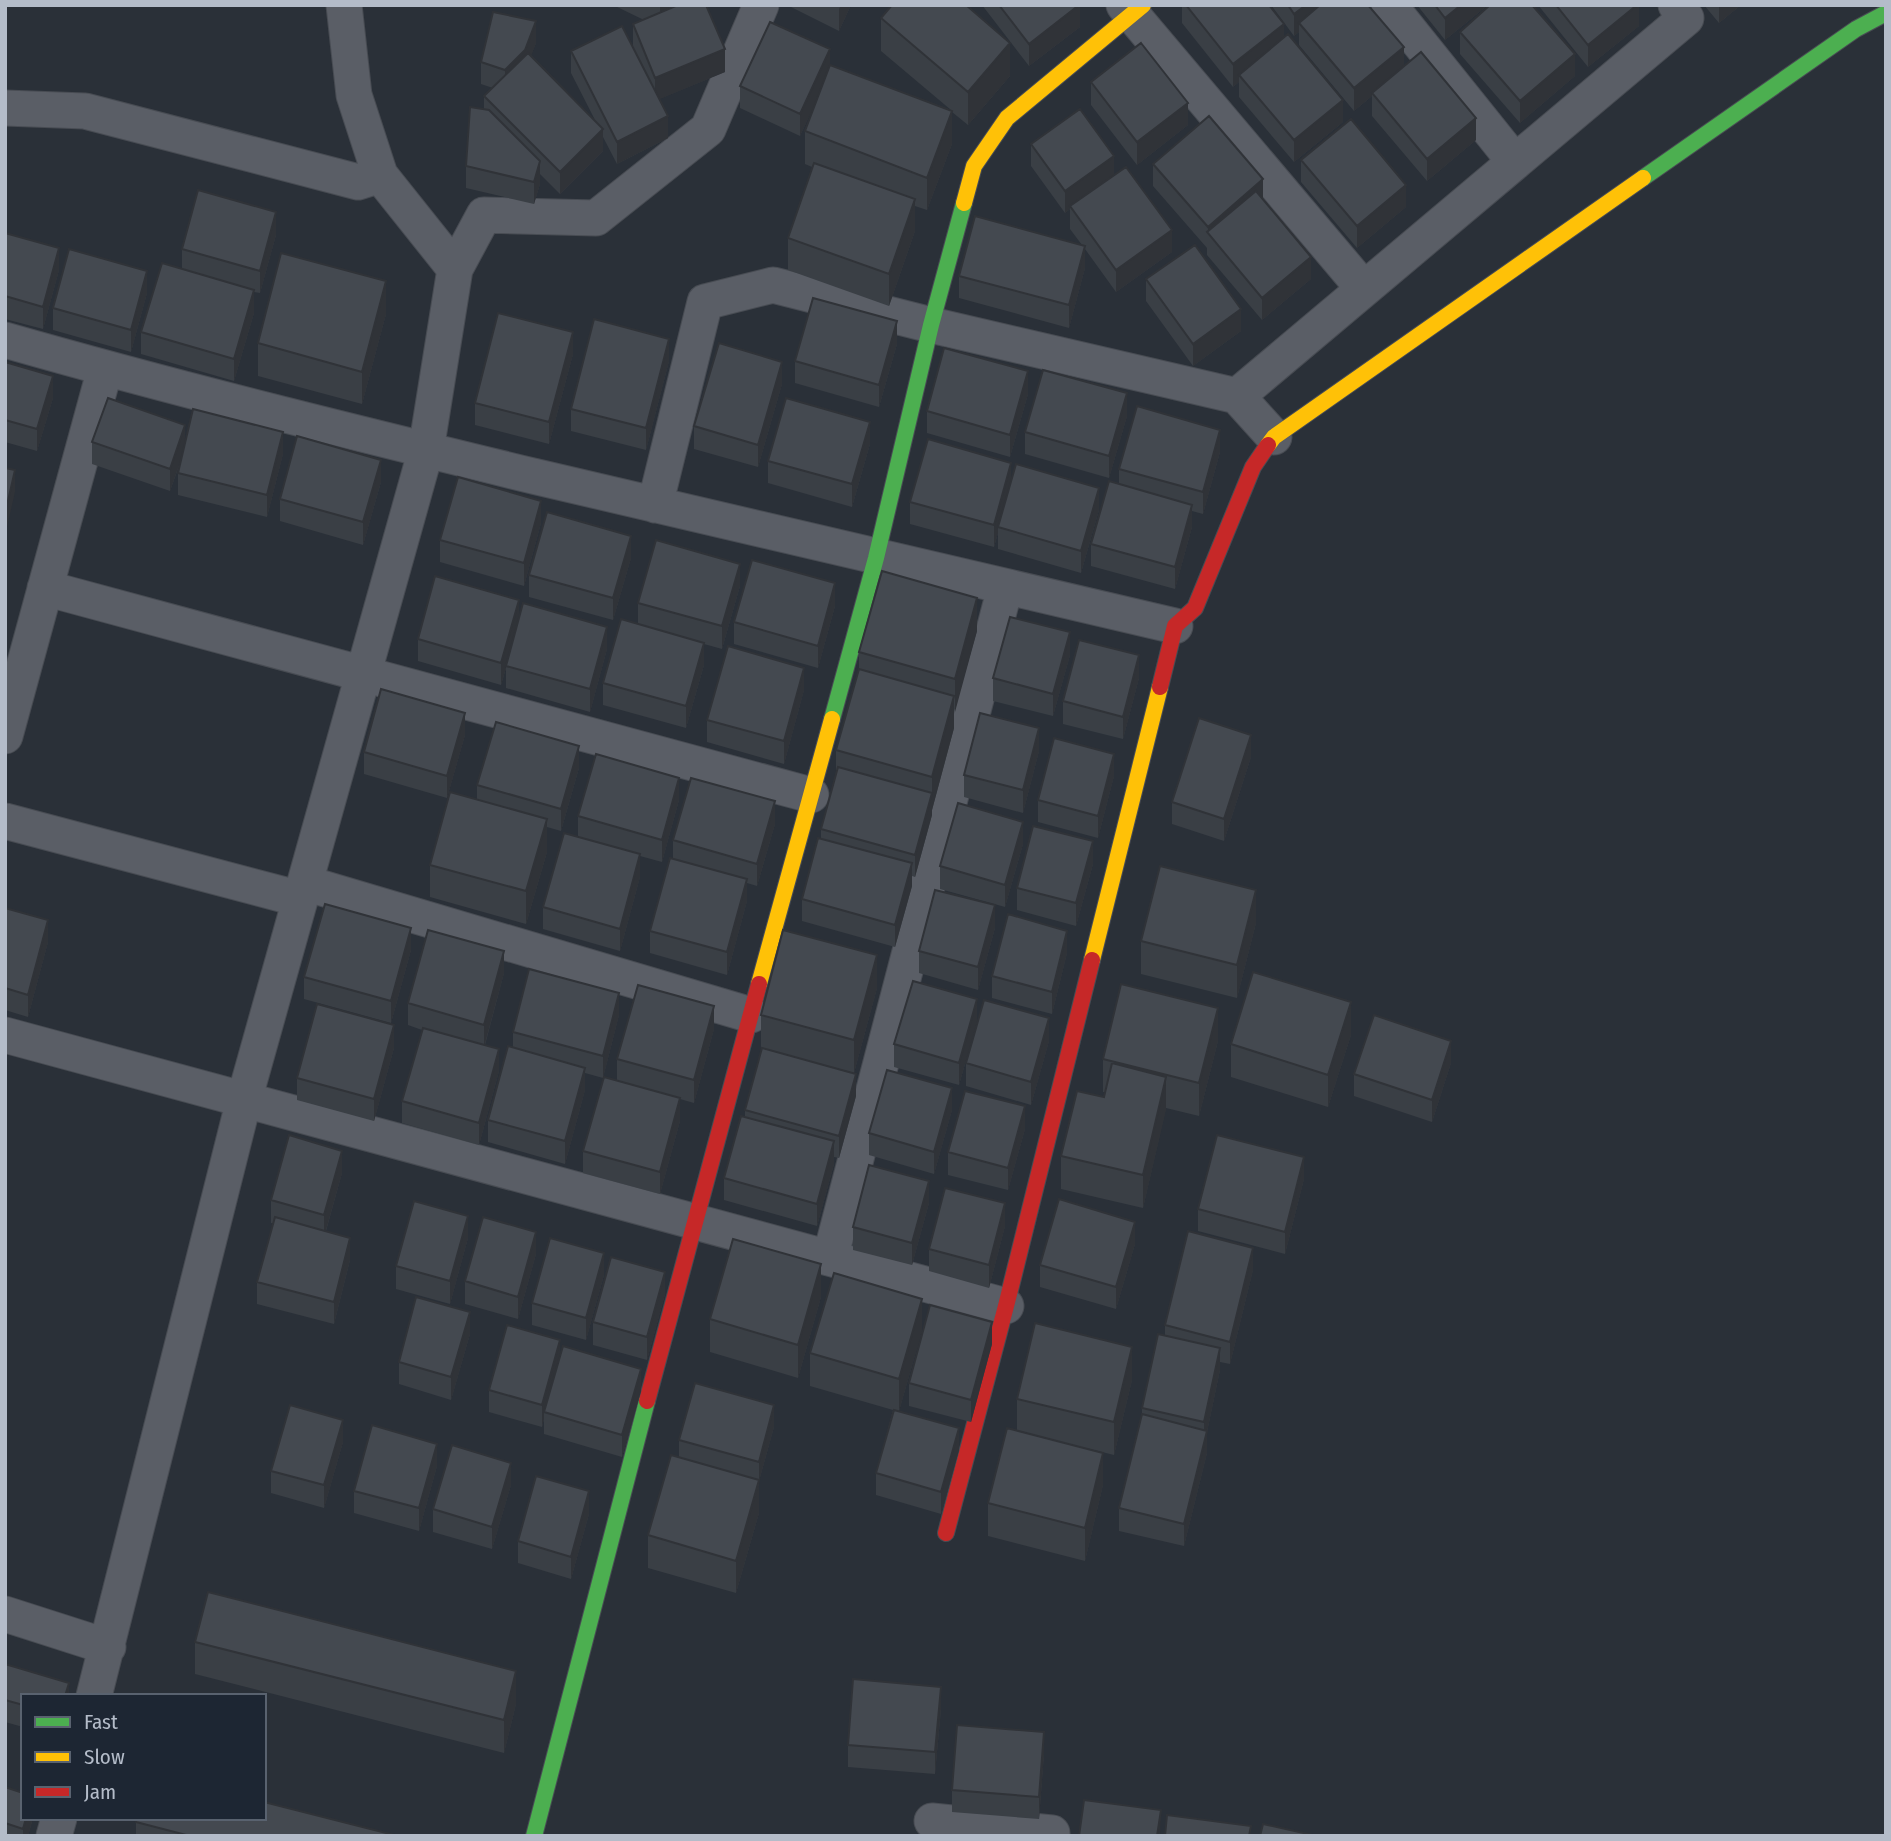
<svg xmlns="http://www.w3.org/2000/svg" width="1891" height="1841" font-family="'Fira Sans Condensed',sans-serif">
  <style>
    .lines { fill: none; stroke-linecap: round; stroke-linejoin: round }
    .street-casing { stroke: #484c53; stroke-width: 37 }
    .fast-casing { stroke: #484c53; stroke-width: 18 }
    .slow-casing { stroke: #484c53; stroke-width: 18 }
    .jam-casing { stroke: #484c53; stroke-width: 18 }
    .street { stroke: #5a5e66; stroke-width: 35 }
    .fast { stroke: #4caf50; stroke-width: 16 }
    .slow { stroke: #ffc107; stroke-width: 16 }
    .jam { stroke: #c62828; stroke-width: 16 }
    .wall { fill: #3a3f45 }
    .shaded-wall { fill: #303338 }
    .building { fill: #444950; stroke: #303338; stroke-width: 2 }
  </style>
  <rect width="100%" height="100%" fill="#2a3038"/>
  <g class="lines">
    <!-- street casing -->
    <g class="street-casing">
      <path id="street" d="M1124,5l240,284
        M1389,5l126,157
        M5,108l80,3 273,71 22,-7
        M455,269l29,-54 112,3 112,-89 53,-124
        M5,340c175,50 351,93 528,136 214,51 428,102 642,150
        M1237,396l449,-378 -10,-13
        M655,505l50,-203 68,-17 158,40 306,71 37,41
        M45,588l766,207
        M5,736l100,-367
        M5,821l295,78
        M305,883l446,132
        M5,1035l1001,271
        M830,1258l175,-670
        M5,1614l103,33
        M94,1696l150,-596 182,-650 29,-181 -75,-94 -26,-80 -10,-90
        M932,1821l120,12v3
        M54,1836l5,-18"/>
    </g>
    <!-- fast casing -->
    <g class="fast-casing">
      <path id="fast" d="M1643,178l213,-149 30,-16
        M832,719l44,-161 55,-233 33,-122
        M534,1836l113,-435"/>
    </g>
    <!-- slow casing -->
    <g class="slow-casing">
      <path id="slow" d="M964,203l10,-37 33,-48 136,-113
        M1268,445l6,-8 369,-259
        M1092,960l68,-273
        M759,984l73,-265"/>
    </g>
    <!-- jam casing -->
    <g class="jam-casing">
      <path id="jam" d="M1160,687l15,-61 20,-18 58,-141 15,-22
        M647,1401l112,-417
        M946,1533l60,-227 86,-346"/>
    </g>
    <!-- street -->
    <use href="#street" class="street"/>
    <!-- fast -->
    <use href="#fast" class="fast"/>
    <!-- slow -->
    <use href="#slow" class="slow"/>
    <!-- jam -->
    <use href="#jam" class="jam"/>
  </g>
  <!-- wall -->
  <path class="wall" d="M613,5h58l-2,4 56,63 -66,27 9,39 -51,26 -14,-27v14l-43,43 -20,-20v10l-6,20 -68,-16v-22l18,-57v-13l9,-8 -12,-4v-22l55,-19 -5,12 64,65 -24,-47v-22l62,-5v-22l11,-4z
    M787,5h64l-12,26z
    M982,5h98v22l-51,39z
    M1182,5h87l15,32 59,85 -49,40 -55,-65v-15l-6,5 -51,-64z
    M1271,5h97l36,62 72,73 -49,41 -55,-65v-20l-18,15 -55,-66v-13l-5,4z
    M1417,5h71l-43,35z
    M1538,5h101v21l-51,41z
    M1704,5h37l-22,18z
    M881,18l129,58 -42,49 -16,-13v32l-25,66 -12,-4v25l-26,75 -101,-36v-32l24,-71 -7,-3v-33l13,-34 -18,39 -60,-28v-22l90,-21 121,45 -70,-59z
    M1460,32l115,44 -55,47 -60,-69z
    M1091,82l97,43 -51,40 -46,-60z
    M1031,144l83,32 58,76 -56,40 -31,-43v19l-16,60 -110,-30v-22l123,-31 -12,-16v-20l-5,4 -34,-47z
    M1301,160l105,47 -49,41 -56,-66z
    M1153,164l110,36 48,79 -49,41 -55,-65v-7l-54,-62z
    M5,233l54,37 -16,59 -38,-10z
    M276,235l-16,58 -6,-1v21l-20,68 -93,-27v-22l41,-63v-20z
    M1146,279l95,52 -48,35 -47,-65z
    M147,293l-16,59 -78,-22v-22z
    M386,314l-24,90 -104,-28v-33z
    M897,344l-18,63 -84,-24v-22z
    M573,354l-24,90 -74,-19v-22z
    M669,361l-23,89 -75,-19v-22z
    M5,362l48,36 -16,53 -32,-9z
    M782,384l-24,83 -64,-18v-23z
    M1028,394l-18,63 -83,-24v-22z
    M1127,416l-18,62 -84,-24v-22z
    M92,442l93,2 98,10 -16,63 -89,-22v-22l5,-18 -13,36 -78,-27z
    M870,444l-18,63 -84,-24v-22z
    M1220,452l-17,62 -11,-3v16l-17,62 -84,-23v-22l28,-60v-15z
    M1011,478l88,32 -18,63 -83,-24v-16l-4,14 -84,-23v-22z
    M381,482l-18,63 -83,-24v-22z
    M541,523l-17,63 -84,-24v-22z
    M631,558l-18,62 -84,-23v-22z
    M740,586l-18,63 -18,-5v21l-18,63 -83,-23v-22l35,-59v-21z
    M835,606l-17,62 -84,-24v-22z
    M519,619l88,30 -17,63 -84,-24v-20l-5,17 -83,-24v-22z
    M977,631l-23,80v17l-22,82v5l-17,62 -3,-1v10l-17,61 -93,-26v-22l19,-61v-9l15,-57v-22l23,-80v-18z
    M1070,655l-17,61 -60,-15v-23z
    M1139,678l-16,61 -60,-15v-23z
    M804,690l-20,74 -77,-22v-22z
    M465,735l-18,63 -83,-24v-22z
    M1039,751l-16,62 -59,-16v-22z
    M1251,757l-27,84 -52,-17v-22z
    M579,768l-18,63 -14,-4v25l-21,72 -96,-27v-32l47,-66v-14z
    M1114,776l-16,62 -60,-16v-22z
    M679,800l-17,62 -22,-6v21l-20,74 -77,-22v-22l35,-70v-21z
    M775,824l-18,62 -10,-3v18l-20,74 -77,-22v-22l23,-73v-18z
    M1023,844l-18,63 -65,-18v-23z
    M1093,864l-17,62 -59,-16v-22z
    M5,908l43,34 -20,75 -23,-7z
    M1256,923l-19,75 -96,-24v-33z
    M995,928l-17,62 -59,-17v-22z
    M411,950l-20,73 -87,-24v-22z
    M1067,953l-15,61 -60,-16v-22z
    M504,973l-19,72 14,26 -20,74 -77,-22v-22l20,-71 -14,-5v-22z
    M877,988l-23,85 -93,-25v-33z
    M619,1015l-16,63 -18,-5v17l-20,74 -77,-22v-22l25,-72v-16z
    M977,1022l-18,63 -65,-18v-23z
    M714,1029l-20,74 -14,-4v22l-20,73 -77,-21v-22l34,-70v-22z
    M1351,1035l-23,72 -97,-30v-33z
    M1049,1041l-18,64 -65,-19v-23z
    M1218,1041l-19,75 -33,-8 -23,100 -82,-19v-33l43,-59 1,-5h-2v-33z
    M394,1048l-20,73 -77,-21v-22z
    M1451,1063l-19,59 -78,-26v-22z
    M856,1096l-17,62 -5,-1v7l-17,62 -93,-26v-22l21,-61v-7z
    M952,1110l-18,64 -65,-19v-22z
    M1025,1129l-17,61 -60,-15v-23z
    M342,1173l-16,58 24,29 -16,64 -77,-20v-22l16,-59h-2v-23z
    M1304,1179l-19,75 -87,-23v-22z
    M929,1203l-17,62 -59,-15v-23z
    M1005,1226l-16,62 -60,-17v-22z
    M468,1238l-18,66 -54,-15v-23z
    M1135,1244l-19,65 -76,-22v-22z
    M536,1254l-18,65 -53,-15v-23z
    M1253,1270l-23,94 -10,-2v8l-13,62v21l-23,93 -65,-15v-23l23,-93v-7l23,-72v-11z
    M604,1275l-18,65 -54,-15v-22z
    M665,1294l-18,66 -54,-15v-23z
    M821,1297l-23,81 -88,-26v-33z
    M922,1331l-23,80 60,39 -18,64 -65,-19v-22l17,-63 -83,-24v-33z
    M470,1334l-19,66 -52,-16v-22z
    M992,1344l-21,78 -62,-16v-23z
    M560,1358l81,33 -19,66 -78,-23v-15l-2,8 -53,-15v-22z
    M1132,1380l-18,75 -28,-7 17,37 -18,76 -97,-25v-33l29,-72v-32z
    M774,1427l-15,54v32l-23,80 -88,-25v-33l31,-78v-17z
    M343,1442l-19,66 -53,-15v-22z
    M437,1466l-18,65 -65,-18v-22z
    M511,1485l-19,64 -59,-17v-23z
    M589,1514l-18,65 -53,-16v-22z
    M195,1642l321,62 -12,49 -309,-79z
    M5,1664l64,32h-46v31l-18,-5z
    M941,1709l-6,65 -87,-7v-22z
    M1044,1754l-5,65 -87,-7v-22z
    M5,1787l18,31h10l-5,18h-23z
    M136,1822l262,14h-262z"/>
  <!-- shaded-wall -->
  <path class="shaded-wall" d="M660,5h11l-11,22z
    M841,5h10l-12,26v-22z
    M1080,5v22l-51,39v-22z
    M1306,5h30l-37,18v9l-5,4v-22z
    M1461,5h27l-43,35v-22z
    M1637,5h2v21l-51,41v-22z
    M1719,5h22l-22,18z
    M536,21v22l-11,29 -20,20v-22z
    M1284,24v22l-45,29v7l-6,5v-23z
    M1010,43v33l-42,49v-33z
    M1404,47v23l-32,23v3l-18,15v-23z
    M725,49v23l-70,29v-23z
    M830,49v23l-30,64v-22z
    M1575,54v22l-55,47v-22z
    M1343,100v22l-49,40v-22z
    M1188,103v22l-51,40v-23z
    M952,111v33l-25,66v-32z
    M668,116v22l-51,26v-22z
    M1476,118v22l-49,41v-22z
    M603,129v22l-43,43v-22z
    M1114,156v22l-44,28v3l-5,4v-22z
    M540,161v23l-6,20v-22z
    M1263,179v22l-55,32v-6z
    M1406,185v22l-49,41v-22z
    M915,199v32l-26,75v-32z
    M276,212v23l-16,58v-22z
    M1172,230v22l-56,40v-22z
    M1085,246v22l-16,60v-23z
    M59,248v22l-16,59v-22z
    M1311,257v22l-49,41v-22z
    M147,271v22l-16,59v-22z
    M386,281v33l-24,90v-32z
    M254,290v23l-20,68v-22z
    M1241,309v22l-48,35v-22z
    M897,321v23l-18,63v-22z
    M573,332v22l-24,90v-22z
    M669,339v22l-23,89v-22z
    M782,362v22l-24,83v-22z
    M1028,371v23l-18,63v-22z
    M53,376v22l-16,53v-22z
    M1127,393v23l-18,62v-22z
    M870,422v22l-18,63v-23z
    M185,425v23l-15,43v-22z
    M1220,430v22l-17,62v-22z
    M283,432v22l-16,63v-22z
    M381,460v22l-18,63v-23z
    M1011,463v22l-13,42v6l-4,14v-22z
    M15,470v22l-10,44v-22z
    M1099,488v22l-18,63v-22z
    M541,501v22l-17,63v-23z
    M1192,505v22l-17,62v-22z
    M631,536v22l-18,62v-22z
    M740,564v22l-18,63v-23z
    M835,583v23l-17,62v-22z
    M977,598v33l-22,81v-33z
    M519,600v23l-18,62v-22z
    M607,627v22l-17,63v-23z
    M1070,632v23l-17,61v-22z
    M704,643v22l-18,63v-22z
    M1139,655v23l-16,61v-22z
    M804,668v22l-20,74v-23z
    M954,696v32l-22,82v5l-17,62v-22l17,-62v-16z
    M465,713v22l-18,63v-22z
    M1039,728v23l-16,62v-23z
    M1251,735v22l-27,84v-22z
    M579,746v22l-18,63v-22z
    M1114,754v22l-16,62v-22z
    M679,778v22l-17,62v-22z
    M775,801v23l-18,62v-22z
    M547,819v33l-21,72v-33z
    M1023,822v22l-18,63v-22z
    M1093,841v23l-17,62v-23z
    M640,854v23l-20,74v-22z
    M912,863v23l-17,61v-22z
    M747,879v22l-20,74v-23z
    M1256,890v33l-19,75v-33z
    M995,905v23l-17,62v-23z
    M48,920v22l-20,75v-22z
    M411,928v22l-20,73v-22z
    M1067,931v22l-15,61v-22z
    M504,951v22l-20,74v-22z
    M877,955v33l-23,85v-33z
    M619,993v22l-16,63v-22z
    M977,999v23l-18,63v-22z
    M1351,1002v33l-23,72v-32z
    M714,1006v23l-20,74v-23z
    M1218,1008v33l-19,75v-33z
    M1049,1018v23l-18,64v-23z
    M394,1025v23l-20,73v-22z
    M1451,1041v22l-19,59v-22z
    M499,1049v22l-20,74v-22z
    M585,1068v22l-20,74v-23z
    M856,1074v22l-17,62v-22z
    M1166,1077v33l-23,98v-33z
    M952,1088v22l-18,64v-22z
    M680,1098v23l-20,73v-22z
    M1025,1106v23l-17,61v-22z
    M834,1141v23l-17,62v-22z
    M342,1151v22l-18,64v-22z
    M1304,1157v22l-19,75v-22z
    M929,1181v22l-17,62v-22z
    M1005,1203v23l-16,62v-23z
    M468,1216v22l-18,66v-23z
    M1135,1222v22l-19,65v-22z
    M536,1232v22l-18,65v-22z
    M350,1238v22l-16,64v-22z
    M1253,1248v22l-23,94v-22z
    M604,1253v22l-18,65v-22z
    M821,1264v33l-23,81v-33z
    M665,1272v22l-18,66v-23z
    M922,1299v32l-23,80v-32z
    M470,1312v22l-19,66v-23z
    M992,1322v22l-21,78v-22z
    M560,1340v22l-16,50v7l-2,8v-22z
    M1132,1347v33l-18,75v-33z
    M1220,1348v22l-13,62v21l-23,93v-22l20,-82v-20z
    M641,1369v22l-19,66v-22z
    M774,1405v22l-15,54v32l-23,80v-32l23,-78v-21z
    M343,1420v22l-19,66v-23z
    M959,1428v22l-18,64v-22z
    M437,1444v22l-18,65v-23z
    M1103,1453v32l-18,76v-33z
    M511,1463v22l-19,64v-22z
    M589,1491v23l-18,65v-22z
    M516,1671v33l-12,49v-33z
    M69,1683v13h-4z
    M941,1687v22l-6,65v-22z
    M1044,1732v22l-5,65v-22z
    M1161,1810l-1,26h-3z
    M26,1818h7l-5,18h-5v-7z"/>
  <!-- building -->
  <path class="building" d="M678,5h28l19,44 -70,29 -22,-54z
    M892,5h74l44,38 -42,49 -87,-74z
    M999,5h80l-50,39z
    M1186,5h83l15,19 -51,40z
    M1288,5h18l-12,9z
    M1320,5h48l36,42 -50,41 -55,-65z
    M1435,5h26l-16,13z
    M1490,5h42l43,49 -55,47 -60,-69z
    M1556,5h81l-49,40z
    M493,12l43,9 -11,29 -20,20 -24,-8z
    M770,22l60,27 -30,65 -60,-28z
    M622,26l46,90 -51,26 -46,-91z
    M1288,34l55,66 -49,40 -55,-65z
    M1141,43l47,60 -51,39 -46,-60z
    M1421,52l55,66 -49,41 -55,-66z
    M528,53l75,76 -43,43 -76,-76z
    M830,65l122,46 -25,67 -122,-47z
    M470,107l19,3 51,51 -6,21 -68,-16z
    M1080,109l34,47 -49,35 -34,-47z
    M1209,116l54,63 -55,48 -55,-63z
    M1351,119l55,66 -49,41 -56,-66z
    M814,163l101,36 -26,75 -101,-36z
    M1126,167l46,63 -56,40 -46,-64z
    M198,190l78,22 -16,59 -78,-22z
    M1256,191l55,66 -49,41 -55,-66z
    M975,216l110,30 -16,59 -110,-29z
    M5,233l54,15 -16,59 -38,-11z
    M1195,245l46,64 -48,35 -47,-65z
    M69,249l78,22 -16,59 -78,-22z
    M281,253l105,28 -24,91 -104,-29z
    M162,263l92,27 -20,69 -93,-27z
    M813,298l84,23 -18,64 -84,-24z
    M498,313l75,19 -24,90 -74,-19z
    M594,319l75,20 -23,89 -75,-19z
    M719,343l63,19 -24,83 -64,-19z
    M944,348l84,23 -18,64 -83,-24z
    M5,362l48,14 -16,53 -32,-9z
    M1043,370l84,23 -18,63 -84,-24z
    M108,398l77,27 -15,44 -78,-27z
    M786,398l84,24 -18,62 -84,-23z
    M1137,406l83,24 -17,62 -84,-23z
    M193,409l90,23 -16,63 -89,-22z
    M297,436l84,24 -18,62 -83,-23z
    M928,439l83,24 -17,62 -84,-23z
    M1016,464l83,24 -18,63 -83,-24z
    M5,468l10,2 -10,44z
    M458,477l83,24 -17,62 -84,-23z
    M1109,481l83,24 -17,62 -84,-23z
    M547,512l84,24 -18,62 -84,-23z
    M656,540l84,24 -18,62 -84,-23z
    M752,560l83,23 -17,63 -84,-24z
    M882,571l95,27 -22,81 -96,-27z
    M435,576l84,24 -18,63 -83,-24z
    M523,603l84,24 -17,62 -84,-23z
    M1010,617l60,15 -17,62 -60,-16z
    M621,619l83,24 -18,63 -83,-23z
    M1079,640l60,15 -16,62 -60,-16z
    M728,646l76,22 -20,73 -77,-21z
    M859,669l95,27 -22,81 -96,-27z
    M381,689l84,24 -18,63 -83,-24z
    M980,713l59,15 -16,62 -59,-15z
    M1199,718l52,17 -27,84 -52,-17z
    M496,722l83,24 -18,63 -84,-24z
    M1054,738l60,16 -16,62 -60,-16z
    M596,754l83,24 -17,62 -84,-24z
    M838,767l94,26 -17,62 -94,-26z
    M691,778l84,23 -18,63 -84,-24z
    M450,792l97,27 -21,72 -96,-26z
    M958,803l65,19 -18,63 -65,-19z
    M1033,826l60,15 -17,62 -59,-15z
    M564,833l76,21 -20,75 -77,-22z
    M818,838l94,25 -17,62 -93,-26z
    M670,858l77,21 -20,73 -77,-21z
    M1160,866l96,24 -19,75 -96,-24z
    M935,890l60,15 -17,62 -59,-16z
    M325,904l86,24 -20,73 -87,-24z
    M5,908l43,12 -20,75 -23,-7z
    M1008,914l59,17 -15,61 -60,-16z
    M428,930l76,21 -20,74 -76,-22z
    M783,930l94,25 -23,85 -93,-25z
    M529,969l90,24 -16,63 -90,-24z
    M1253,972l98,30 -23,73 -97,-31z
    M913,981l64,18 -18,64 -65,-19z
    M1121,984l97,24 -19,75 -96,-24z
    M638,985l76,21 -20,74 -77,-21z
    M984,1000l65,18 -18,64 -65,-19z
    M317,1004l77,21 -20,74 -77,-21z
    M1374,1015l77,26 -19,59 -78,-26z
    M423,1028l76,21 -20,74 -77,-22z
    M508,1046l77,22 -20,73 -77,-21z
    M762,1048l94,26 -17,62 -94,-26z
    M1112,1063l54,14 -23,98 -82,-19 16,-65 27,6z
    M887,1070l65,18 -18,64 -65,-19z
    M604,1077l76,21 -20,74 -77,-21z
    M965,1091l60,15 -17,62 -60,-16z
    M741,1116l93,25 -17,63 -93,-26z
    M289,1135l53,16 -18,64 -53,-15z
    M1217,1135l87,22 -19,75 -87,-23z
    M869,1165l60,16 -17,62 -59,-16z
    M945,1188l60,15 -16,62 -60,-16z
    M1059,1199l76,23 -19,65 -76,-22z
    M414,1201l54,15 -18,65 -54,-15z
    M275,1217l75,21 -16,64 -77,-20z
    M483,1217l53,15 -18,65 -53,-16z
    M1188,1231l65,17 -23,94 -65,-17z
    M550,1238l54,15 -18,65 -54,-15z
    M733,1239l88,25 -23,81 -88,-26z
    M611,1257l54,15 -18,65 -54,-15z
    M834,1273l88,26 -23,80 -89,-26z
    M416,1297l54,15 -19,65 -52,-15z
    M930,1305l62,17 -21,78 -62,-17z
    M1035,1323l97,24 -18,75 -97,-23z
    M507,1325l53,15 -18,65 -53,-15z
    M1158,1334l62,14 -16,74 -62,-14z
    M563,1346l78,23 -19,66 -78,-23z
    M695,1383l79,22 -15,57 -80,-22z
    M290,1405l53,15 -19,65 -53,-14z
    M894,1410l65,18 -18,64 -65,-19z
    M1142,1414l65,17 -23,93 -65,-16z
    M372,1425l65,19 -18,64 -65,-17z
    M1007,1428l96,25 -18,75 -97,-25z
    M452,1445l59,18 -19,64 -59,-18z
    M671,1455l88,25 -23,81 -88,-26z
    M536,1476l53,15 -18,66 -53,-16z
    M208,1592l308,79 -12,49 -309,-78z
    M5,1664l64,19 -4,13h-42v9l-18,-5z
    M853,1679l88,8 -6,65 -87,-7z
    M957,1725l87,7 -5,65 -87,-7z
    M5,1787l18,6v25h3l-3,11 -18,-6z
    M1084,1800l77,10 -4,26h-78z
    M264,1802l134,34h-208l-54,-14 1,-4h127z
    M1167,1815l84,11 -2,10h-84z
    M1263,1824l54,12h-57z"/>
  <!-- border -->
  <rect width="1891" height="1841" fill="none" stroke="#b4bcc9" stroke-width="14"/>
  <!-- legend -->
  <rect x="21" y="1694" width="245" height="126" fill="#1d2633" stroke="#59626f" stroke-width="2"/>
  <rect x="35" y="1717" width="35" height="10" fill="#4caf50" stroke="#59626f" stroke-width="2"/>
  <text x="84" y="1729" font-size="21" fill="#b4bcc9">Fast</text>
  <rect x="35" y="1752" width="35" height="10" fill="#ffc107" stroke="#59626f" stroke-width="2"/>
  <text x="84" y="1764" font-size="21" fill="#b4bcc9">Slow</text>
  <rect x="35" y="1787" width="35" height="10" fill="#c62828" stroke="#59626f" stroke-width="2"/>
  <text x="84" y="1799" font-size="21" fill="#b4bcc9">Jam</text>
</svg>
